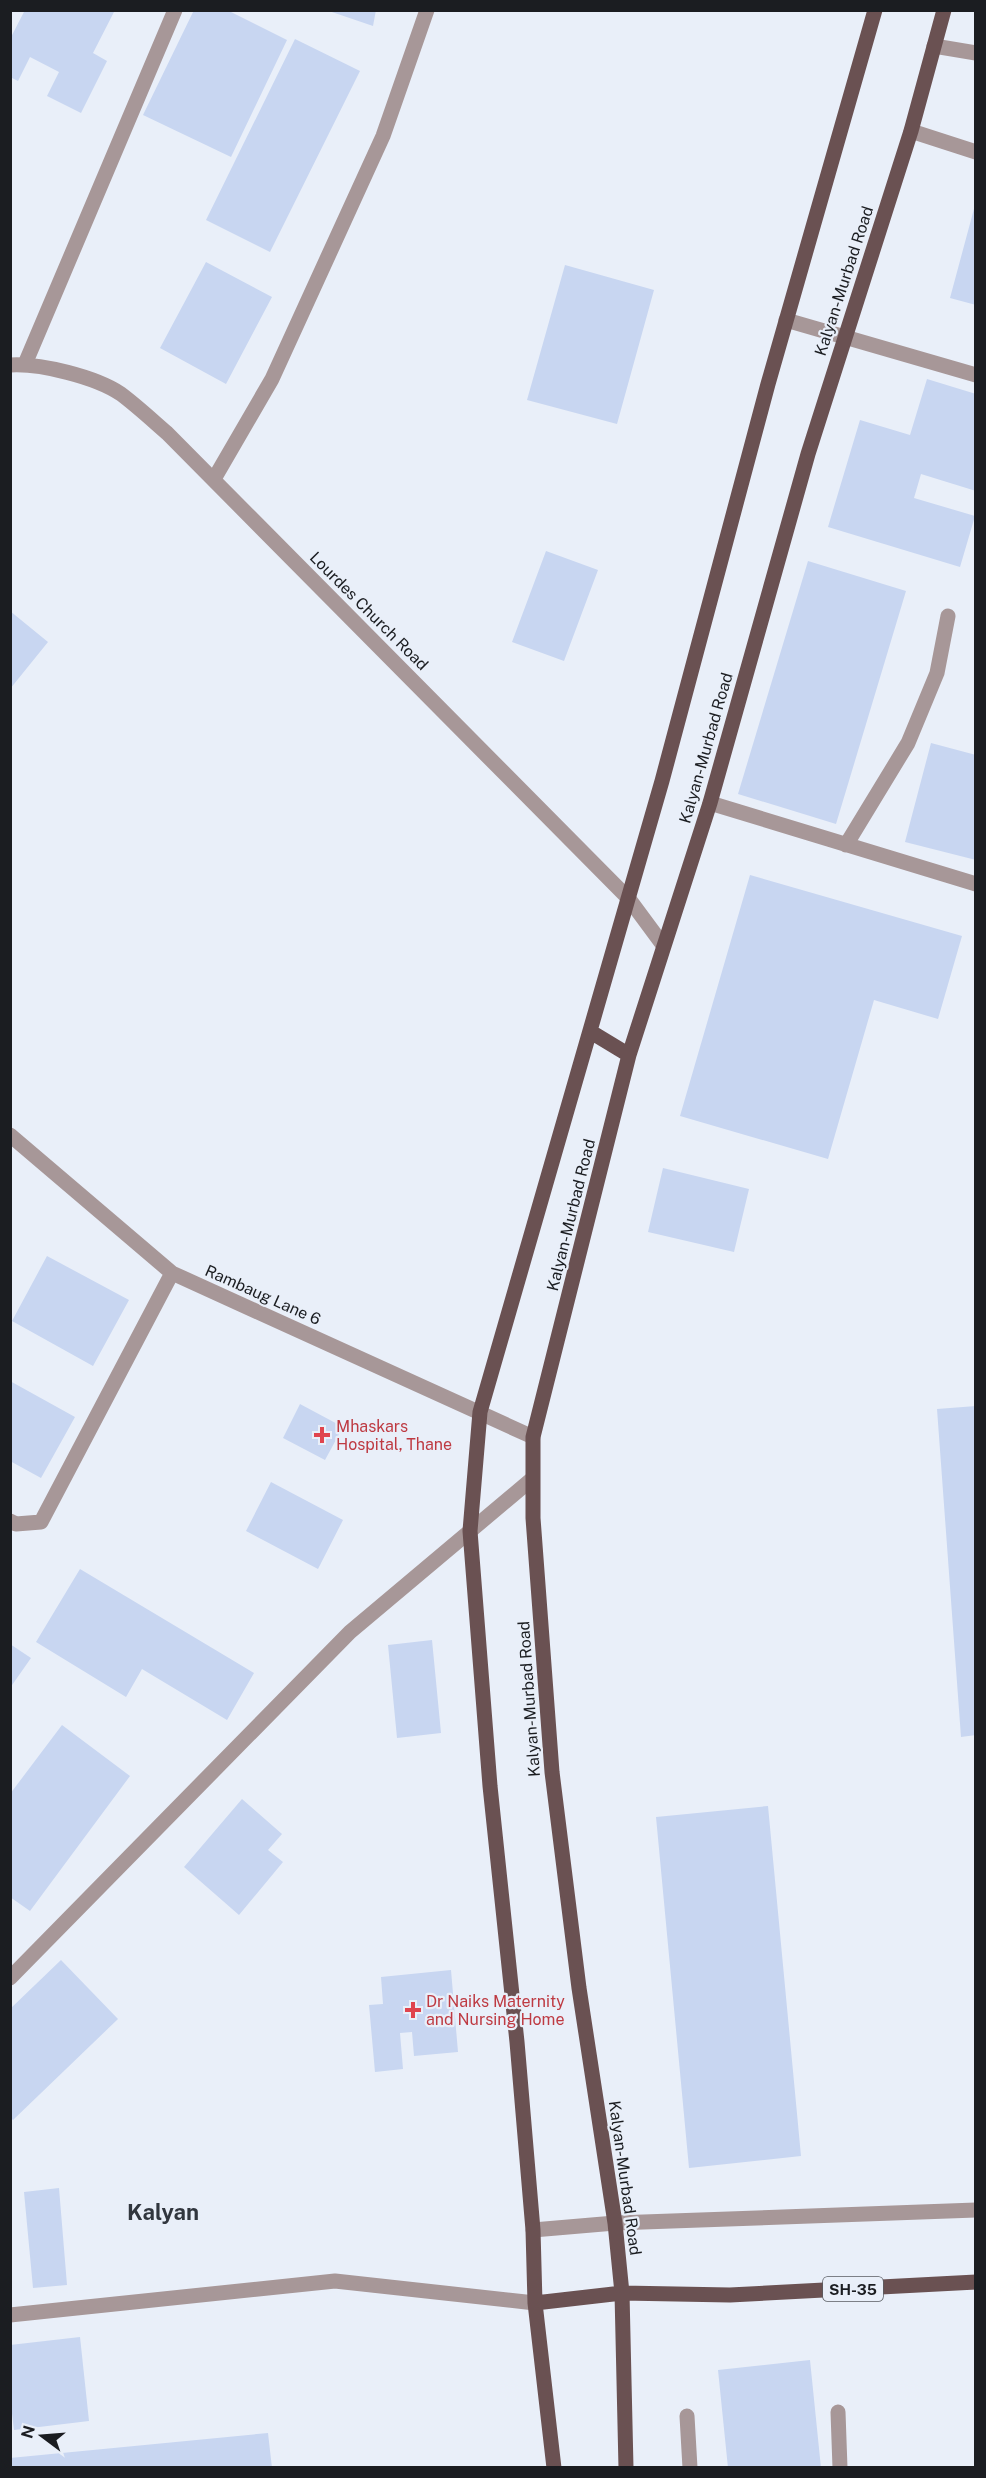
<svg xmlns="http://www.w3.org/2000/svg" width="986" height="2478" font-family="'Public Sans',sans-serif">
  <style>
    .building { fill: #c8d6f1 }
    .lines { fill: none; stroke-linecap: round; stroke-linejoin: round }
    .service { stroke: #a79798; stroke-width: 15 }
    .minor { stroke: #a79798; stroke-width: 15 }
    .tertiary { stroke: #a79798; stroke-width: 15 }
    .primary { stroke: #6a5152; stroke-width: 15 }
    .health-dot { fill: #e0444e; stroke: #e9eff9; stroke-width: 2 }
    .labels { text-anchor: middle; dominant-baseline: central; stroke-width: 4.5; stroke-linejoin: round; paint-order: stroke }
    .shield { fill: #e9eff9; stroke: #595c62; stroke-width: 1.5 }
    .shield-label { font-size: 15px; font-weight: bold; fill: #1b1d21 }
    .street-label { font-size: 16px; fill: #1b1d21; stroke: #e9eff9 }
    .health-label { font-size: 16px; fill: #be3a42; stroke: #e9eff9; text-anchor: start }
    .district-label { font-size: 22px; font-weight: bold; fill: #31363e; stroke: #e9eff9 }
  </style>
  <rect width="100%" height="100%" fill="#e9eff9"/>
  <!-- building -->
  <path class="building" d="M25,10h90l-22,43 14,8 -26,52 -34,-17 12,-24 -29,-15 -12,24 -8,-4v-38z
    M194,10h33l60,30 -56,117 -88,-42z
    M326,10h50l-3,16z
    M295,39l65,32 -90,181 -64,-32z
    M975,205h1v100l-26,-7z
    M206,262l66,35 -46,87 -66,-36z
    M565,265l89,25 -37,134 -90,-24z
    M927,379l49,15v97l-55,-17 -7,24 61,18 -15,51 -132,-40 32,-107 50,15z
    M546,551l52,19 -34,91 -52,-19z
    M808,561l98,30 -70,233 -98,-30z
    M10,611l38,31 -38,47z
    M931,743l45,12v105l-71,-18z
    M750,875l212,61 -24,83 -64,-19 -46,159 -148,-43z
    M663,1168l86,21 -15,63 -86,-20z
    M47,1256l82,44 -36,66 -81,-45z
    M10,1381l65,36 -34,61 -31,-17z
    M300,1404l43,23 -18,33 -42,-22z
    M976,1406v329l-15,2 -24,-328z
    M271,1482l72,38 -25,49 -72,-38z
    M80,1569l174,104 -27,47 -85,-51 -16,28 -90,-55z
    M432,1640l9,93 -44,5 -9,-93z
    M10,1644l21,14 -21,30z
    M62,1725l68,51 -100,135 -20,-14v-103z
    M242,1799l40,35 -14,16 15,12 -44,53 -55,-48z
    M768,1806l33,350 -112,12 -33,-351z
    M61,1960l57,59 -105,101 -3,-3v-108z
    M451,1970l7,82 -44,4 -2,-24 -12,1 3,36 -28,3 -6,-67 14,-1 -2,-27z
    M59,2188l8,97 -34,3 -9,-96z
    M80,2337l9,84 -75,9 -4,-33v-52z
    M810,2360l11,108h-93l-10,-98z
    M268,2433l4,35h-262v-10z"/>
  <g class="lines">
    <!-- service -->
    <path class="service" d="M934,46l42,7
      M911,131l65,21
      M786,320l190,55
      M710,803l266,81
      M846,845l62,-102 29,-70 11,-57
      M838,2412l2,56
      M687,2416l3,52"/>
    <!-- minor -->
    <path class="minor" d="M25,364l150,-354
      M10,365c30,-2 86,12 111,29 16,12 31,26 46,39l462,466 34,46
      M214,479l58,-100 111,-243 44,-126
      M10,1135l162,138 361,164
      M10,1521l6,3 25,-2 131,-249
      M10,1978l340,-346 182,-153
      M533,2230l82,-7 361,-13"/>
    <!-- tertiary -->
    <path class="tertiary" d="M10,2315l325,-34 200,22"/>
    <!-- primary -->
    <path class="primary" d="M591,1032l38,23
      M535,2303l87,-10 108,2 246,-13
      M554,2468l-19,-165 -2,-73 -16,-188 -27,-256 -20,-255 10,-119 182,-631 106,-397 107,-374
      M626,2468l-4,-175 -7,-70 -36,-235 -27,-216 -19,-254v-81l96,-382 81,-252 98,-349 103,-323 33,-121"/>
  </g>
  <!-- markers -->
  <g class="health-dot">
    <path d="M319 1426h6v6h6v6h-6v6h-6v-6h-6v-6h6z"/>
    <path d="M410 2001h6v6h6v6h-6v6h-6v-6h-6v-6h6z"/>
  </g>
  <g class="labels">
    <!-- shield labels -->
    <rect class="shield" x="823" y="2277" width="60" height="24" rx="4.5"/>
    <g class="shield-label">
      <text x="853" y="2289">SH-35</text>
    </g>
    <!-- street labels -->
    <g class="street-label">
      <text transform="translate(844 281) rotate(-72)">Kalyan-Murbad Road</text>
      <text transform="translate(369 611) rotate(45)">Lourdes Church Road</text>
      <text transform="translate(706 748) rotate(-74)">Kalyan-Murbad Road</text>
      <text transform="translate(571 1215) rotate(-76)">Kalyan-Murbad Road</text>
      <text transform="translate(263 1295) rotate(24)">Rambaug Lane 6</text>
      <text transform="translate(529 1699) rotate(-94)">Kalyan-Murbad Road</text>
      <text transform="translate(625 2178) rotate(82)">Kalyan-Murbad Road</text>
    </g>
    <!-- health labels -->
    <g class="health-label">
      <text x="336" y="1426">Mhaskars<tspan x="336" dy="18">Hospital, Thane</tspan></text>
      <text x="426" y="2001">Dr Naiks Maternity<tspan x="426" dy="18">and Nursing Home</tspan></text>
    </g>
    <!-- district labels -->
    <g class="district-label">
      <text x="163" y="2212">Kalyan</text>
    </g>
  </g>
  <!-- border -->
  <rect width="986" height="2478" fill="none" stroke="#1b1d21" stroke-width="24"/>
  <!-- north arrow -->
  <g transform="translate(42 2436) rotate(286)" stroke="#e9eff9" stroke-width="4.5" paint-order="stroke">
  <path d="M0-4.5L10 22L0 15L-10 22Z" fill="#1b1d21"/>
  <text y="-9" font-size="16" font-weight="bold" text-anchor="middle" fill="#1b1d21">N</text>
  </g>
</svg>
